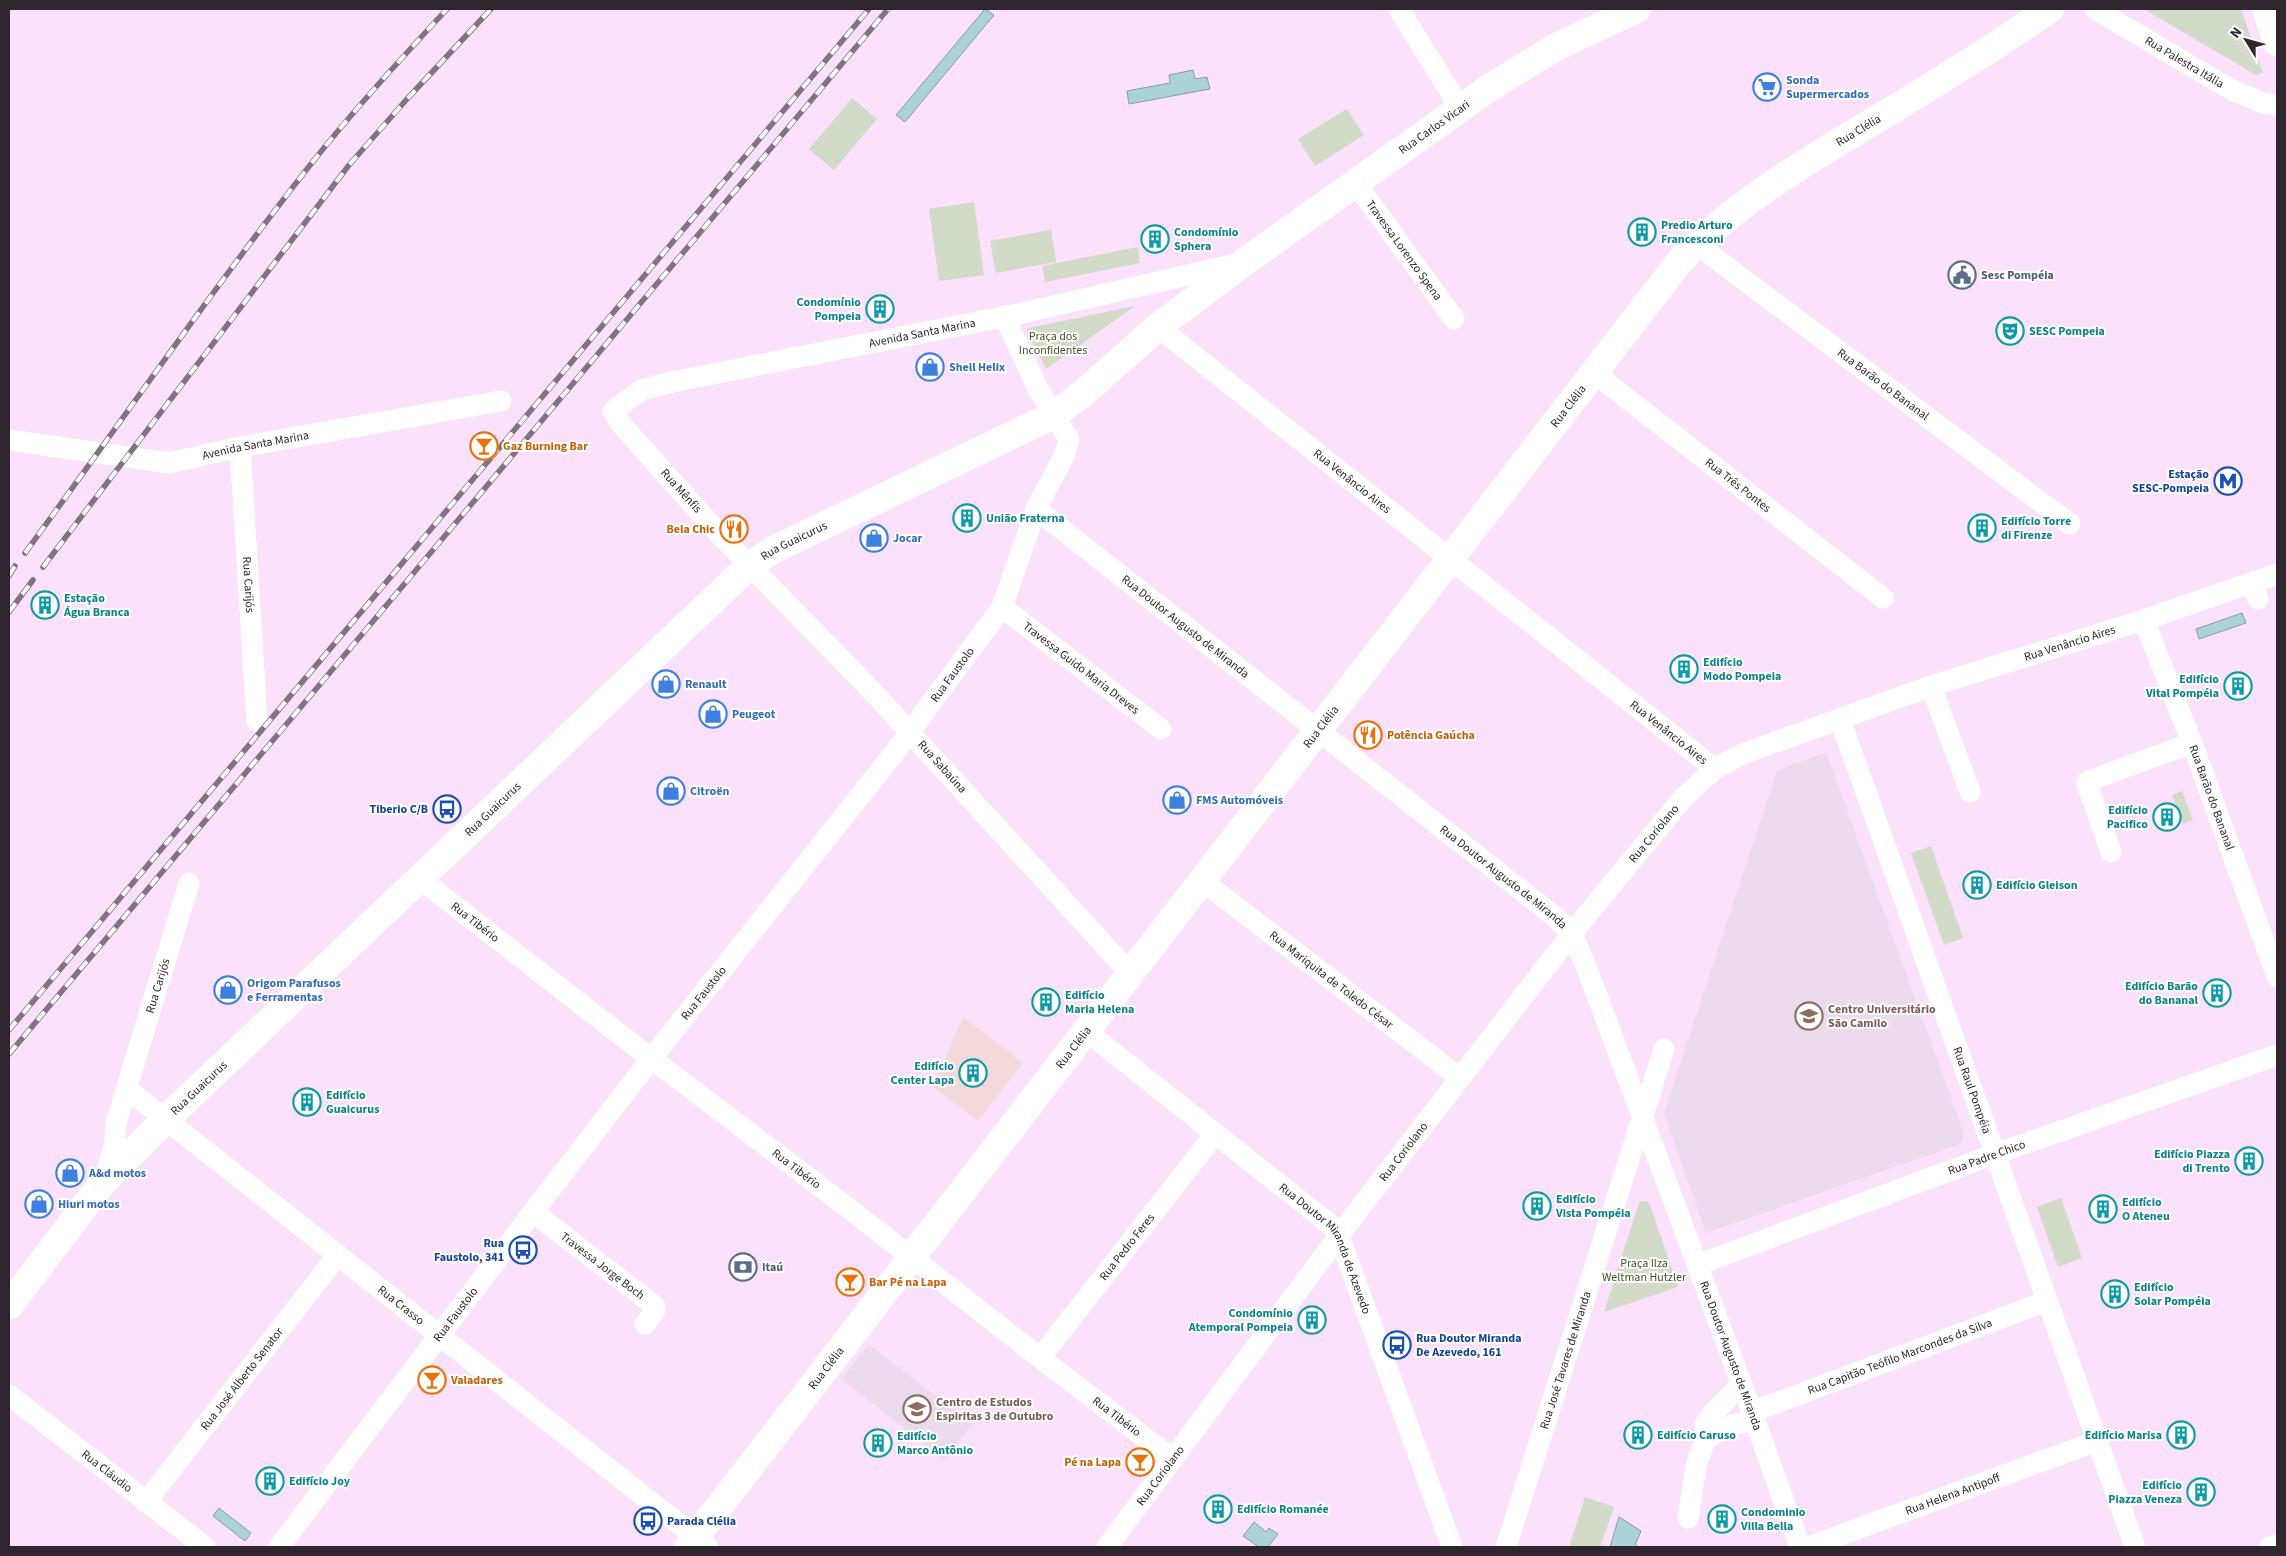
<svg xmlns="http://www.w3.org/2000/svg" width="2286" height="1556" font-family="'Source Sans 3',sans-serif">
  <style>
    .commercial { fill: #f4d9db }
    .education { fill: #ebdbed }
    .green { fill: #d2dac8 }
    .water { fill: #abd2d6; stroke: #869ea4 }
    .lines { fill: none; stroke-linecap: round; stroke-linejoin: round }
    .minor { stroke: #fff; stroke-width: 21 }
    .major { stroke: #fff; stroke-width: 28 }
    .rail-casing { stroke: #827282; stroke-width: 5.5 }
    .rail { stroke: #fff; stroke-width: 4; stroke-dasharray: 11; stroke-linecap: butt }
    .labels { text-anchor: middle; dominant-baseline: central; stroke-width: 4; stroke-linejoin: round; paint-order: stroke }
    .street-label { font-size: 12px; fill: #2f252f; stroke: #fff }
    .shop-label { font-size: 12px; font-weight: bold; fill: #366cbe; stroke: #fff; text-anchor: start }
    .culture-label { font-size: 12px; font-weight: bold; fill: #0d838f; stroke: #fff; text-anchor: start }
    .service-label { font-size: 12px; font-weight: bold; fill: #4e5e75; stroke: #fff; text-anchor: start }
    .park-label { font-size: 12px; fill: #445629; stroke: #fff }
    .food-label { font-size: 12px; font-weight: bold; fill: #c56008; stroke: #fff; text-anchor: start }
    .transit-label { font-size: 12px; font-weight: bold; fill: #164399; stroke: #fff; text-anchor: end }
    .education-label { font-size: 12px; font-weight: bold; fill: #785e54; stroke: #fff; text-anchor: start }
  </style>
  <rect width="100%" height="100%" fill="#fbe1fb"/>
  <!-- commercial -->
  <path class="commercial" d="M963,1017l60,46 -45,58 -45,-34z"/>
  <!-- education -->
  <path class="education" d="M1826,752l138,382 -4,10 -254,89 -42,-120 113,-342z
    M868,1344l104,80 -28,36 -102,-81z"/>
  <!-- green -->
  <path class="green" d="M2144,9h97l22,64 -7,2z
    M852,98l25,21 -43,51 -25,-21z
    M1347,109l17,26 -49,31 -17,-27z
    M974,202l10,73 -45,6 -10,-72z
    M1051,230l5,32 -60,11 -6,-32z
    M1138,247l2,16 -95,19 -3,-16z
    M1135,306l-89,63 -19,-38 2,-3z
    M2182,791l11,29 -10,4 -11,-29z
    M1931,846l32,92 -19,7 -33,-92z
    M2061,1198l21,60 -24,9 -21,-60z
    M1643,1201l6,1 29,85 -74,25 35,-109z
    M1585,1497l29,10 -14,40h-31z"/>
  <!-- water -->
  <path class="water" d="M985,9l9,6 -89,107 -9,-7z
    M1193,70l2,9 12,-2 3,12 -81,15 -2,-13 43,-8 -1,-8z
    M2242,613l4,10 -47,16 -3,-10z
    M219,1508l32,25 -6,8 -32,-25z
    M1619,1517l22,14 -6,14 4,2h-29z
    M1254,1522l12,10 3,-4 9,6 -10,13h-9l-16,-11z"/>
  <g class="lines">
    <!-- minor -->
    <g class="minor">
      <path d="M1399,9l61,99"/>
      <path id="s1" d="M2095,9l135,80 33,14 14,2"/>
      <path id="s2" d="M1355,182l99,137"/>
      <path id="s3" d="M1696,244l374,280"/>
      <path id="s4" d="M1158,327l557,442"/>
      <path id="s5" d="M1593,372l290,226"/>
      <path id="s6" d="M9,440l160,23 71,-16 261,-46"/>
      <path id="s7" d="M240,447l17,274"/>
      <path id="s8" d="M1036,509l518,407 18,17 16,38 164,441 48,135"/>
      <path d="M2252,582l6,17"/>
      <path id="s9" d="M1002,607l159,122"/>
      <path id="s10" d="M2144,620l48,123 85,234"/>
      <path d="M1931,686l39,106"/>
      <path id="s11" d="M1840,719l295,828"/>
      <path d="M2111,852l-24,-68 1,-3 104,-38"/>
      <path id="s12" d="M420,879l207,161 224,170 189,148 133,101"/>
      <path id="s13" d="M1201,880l259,198"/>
      <path id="s14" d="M1130,973l-258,-282 -150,-154 -102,-114 -7,-12 28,-21 31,-8 346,-68 222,-51"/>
      <path id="s15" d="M1085,1030l248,197 6,9 113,311"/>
      <path id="s16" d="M127,1089l581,458"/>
      <path id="s17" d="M104,1180l10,-33 2,-24 73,-240"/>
      <path id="s18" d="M533,1212l122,94v5l-10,13"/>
      <path id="s19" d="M1697,1265l298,-111 282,-99"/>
      <path id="s20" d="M1040,1358l175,-224"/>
      <path id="s21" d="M9,1395l196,152"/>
      <path id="s22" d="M1752,1412l295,-111"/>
      <path d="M1706,1438l27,-13 22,-6"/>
      <path id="s23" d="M146,1502l191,-246"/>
      <path d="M1688,1518l8,-52 10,-28 -1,-14 7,-10 30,-30"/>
      <path id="s24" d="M279,1547l254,-335 118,-153 244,-307 107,-145 34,-98 28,-53 5,-17 -30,-48 -35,-75"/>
      <path id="s25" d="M1107,1547l243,-326 222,-288 111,-135 32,-29 25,-14 191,-69 213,-66 133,-46"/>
      <path id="s26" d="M1506,1547l158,-498"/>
      <path id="s27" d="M1808,1547l289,-106"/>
      <path d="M2270,1547l7,-2"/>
    </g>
    <!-- major -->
    <g class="major">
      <path d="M2266,9l11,33"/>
      <path id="s28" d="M9,1306l94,-124 62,-62 585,-555 23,-15 281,-135 27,-20 77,-68 85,-64 246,-175 67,-41 81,-38"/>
      <path id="s29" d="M688,1547l992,-1286c54,-57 121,-96 187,-136 62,-37 124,-75 183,-116"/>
    </g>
    <!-- rail casing -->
    <g class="rail-casing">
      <path id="rail" d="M25,553c94,-128 184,-259 282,-384 44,-56 92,-108 140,-160
        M43,567l306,-402 58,-66 84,-90
        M9,576l6,-10
        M9,612l24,-32
        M9,1030l860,-1021
        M9,1054l879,-1045"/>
    </g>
    <!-- rail -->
    <use href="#rail" class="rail"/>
  </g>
  <!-- icons -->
  <defs>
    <g id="supermarket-ring" transform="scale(1.4375)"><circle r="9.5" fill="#fff" stroke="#3f7fe0" stroke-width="1.5"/><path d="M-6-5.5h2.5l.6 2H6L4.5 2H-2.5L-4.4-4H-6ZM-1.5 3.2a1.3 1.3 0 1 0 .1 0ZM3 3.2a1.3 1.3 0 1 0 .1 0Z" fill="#3f7fe0"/></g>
    <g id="building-ring" transform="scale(1.4375)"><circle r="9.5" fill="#fff" stroke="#0f9aa8" stroke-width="1.5"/><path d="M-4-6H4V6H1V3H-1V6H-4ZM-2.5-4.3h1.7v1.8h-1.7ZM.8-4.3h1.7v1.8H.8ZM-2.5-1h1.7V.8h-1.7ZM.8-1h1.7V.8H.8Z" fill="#0f9aa8"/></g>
    <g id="civic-ring" transform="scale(1.4375)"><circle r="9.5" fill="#fff" stroke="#5c6f8a" stroke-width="1.5"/><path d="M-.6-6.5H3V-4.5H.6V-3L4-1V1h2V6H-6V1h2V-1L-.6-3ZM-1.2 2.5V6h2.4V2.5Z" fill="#5c6f8a"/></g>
    <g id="theatre-ring" transform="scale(1.4375)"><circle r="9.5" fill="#fff" stroke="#0f9aa8" stroke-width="1.5"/><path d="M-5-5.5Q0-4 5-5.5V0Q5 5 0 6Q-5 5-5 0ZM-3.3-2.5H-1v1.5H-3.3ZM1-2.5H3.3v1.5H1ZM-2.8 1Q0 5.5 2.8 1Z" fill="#0f9aa8"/></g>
    <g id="shop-ring" transform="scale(1.4375)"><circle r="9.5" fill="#fff" stroke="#3f7fe0" stroke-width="1.5"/><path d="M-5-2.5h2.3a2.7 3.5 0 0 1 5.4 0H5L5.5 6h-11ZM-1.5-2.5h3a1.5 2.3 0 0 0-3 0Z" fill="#3f7fe0"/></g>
    <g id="bar-ring" transform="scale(1.4375)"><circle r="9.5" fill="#fff" stroke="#e8710a" stroke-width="1.5"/><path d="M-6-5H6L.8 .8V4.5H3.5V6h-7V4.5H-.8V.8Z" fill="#e8710a"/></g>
    <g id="metro-ring" transform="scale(1.4375)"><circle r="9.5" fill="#fff" stroke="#1a4fb4" stroke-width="1.5"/><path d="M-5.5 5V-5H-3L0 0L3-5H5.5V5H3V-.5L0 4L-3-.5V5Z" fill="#1a4fb4"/></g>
    <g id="restaurant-ring" transform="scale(1.4375)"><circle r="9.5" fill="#fff" stroke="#e8710a" stroke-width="1.5"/><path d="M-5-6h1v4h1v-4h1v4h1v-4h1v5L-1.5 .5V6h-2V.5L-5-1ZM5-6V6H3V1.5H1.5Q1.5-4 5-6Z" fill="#e8710a"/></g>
    <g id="bus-ring" transform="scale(1.4375)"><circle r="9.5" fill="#fff" stroke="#1a4fb4" stroke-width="1.5"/><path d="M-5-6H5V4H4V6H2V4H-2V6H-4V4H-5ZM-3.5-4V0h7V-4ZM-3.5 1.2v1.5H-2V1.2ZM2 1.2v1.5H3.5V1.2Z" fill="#1a4fb4"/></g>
    <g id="university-ring" transform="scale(1.4375)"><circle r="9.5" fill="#fff" stroke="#8d6e63" stroke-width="1.5"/><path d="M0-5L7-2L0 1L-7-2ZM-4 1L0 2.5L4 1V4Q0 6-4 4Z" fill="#8d6e63"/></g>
    <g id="bank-ring" transform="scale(1.4375)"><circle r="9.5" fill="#fff" stroke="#5c6f8a" stroke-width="1.5"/><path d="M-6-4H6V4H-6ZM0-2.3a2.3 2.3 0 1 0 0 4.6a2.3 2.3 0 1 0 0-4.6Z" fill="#5c6f8a"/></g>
    <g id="school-ring" transform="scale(1.4375)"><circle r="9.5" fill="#fff" stroke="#8d6e63" stroke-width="1.5"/><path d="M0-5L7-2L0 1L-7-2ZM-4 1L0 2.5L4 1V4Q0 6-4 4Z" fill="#8d6e63"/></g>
  </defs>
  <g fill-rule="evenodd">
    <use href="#supermarket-ring" x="1767" y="87"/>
    <use href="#building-ring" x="1642" y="232"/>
    <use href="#building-ring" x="1155" y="239"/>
    <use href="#civic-ring" x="1962" y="275"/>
    <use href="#building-ring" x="880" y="309"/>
    <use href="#theatre-ring" x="2010" y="331"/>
    <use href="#shop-ring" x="930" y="367"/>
    <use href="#bar-ring" x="484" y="446"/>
    <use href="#metro-ring" x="2228" y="481"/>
    <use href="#building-ring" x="967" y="518"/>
    <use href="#building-ring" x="1982" y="528"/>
    <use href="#restaurant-ring" x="734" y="529"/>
    <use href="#shop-ring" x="874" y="538"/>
    <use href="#building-ring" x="45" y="605"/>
    <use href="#building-ring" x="1684" y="669"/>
    <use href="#shop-ring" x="666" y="684"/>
    <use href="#building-ring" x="2238" y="686"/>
    <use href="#shop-ring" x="713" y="714"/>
    <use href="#restaurant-ring" x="1368" y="735"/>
    <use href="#shop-ring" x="671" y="791"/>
    <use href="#shop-ring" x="1177" y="800"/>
    <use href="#bus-ring" x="447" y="809"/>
    <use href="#building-ring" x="2167" y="817"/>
    <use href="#building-ring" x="1977" y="885"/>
    <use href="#shop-ring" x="228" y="990"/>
    <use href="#building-ring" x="2217" y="993"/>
    <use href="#building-ring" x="1046" y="1002"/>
    <use href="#university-ring" x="1809" y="1016"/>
    <use href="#building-ring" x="973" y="1073"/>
    <use href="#building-ring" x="307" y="1102"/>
    <use href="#building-ring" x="2249" y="1161"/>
    <use href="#shop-ring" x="70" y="1173"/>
    <use href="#shop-ring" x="39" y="1204"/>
    <use href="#building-ring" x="1537" y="1206"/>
    <use href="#building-ring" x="2103" y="1209"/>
    <use href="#bus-ring" x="523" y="1250"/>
    <use href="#bank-ring" x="743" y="1267"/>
    <use href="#bar-ring" x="850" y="1282"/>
    <use href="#building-ring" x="2115" y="1294"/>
    <use href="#building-ring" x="1312" y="1320"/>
    <use href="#bus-ring" x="1397" y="1345"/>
    <use href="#bar-ring" x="432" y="1380"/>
    <use href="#school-ring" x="917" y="1409"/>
    <use href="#building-ring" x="1638" y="1435"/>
    <use href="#building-ring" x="2181" y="1435"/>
    <use href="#building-ring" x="878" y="1443"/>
    <use href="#bar-ring" x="1140" y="1462"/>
    <use href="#building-ring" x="270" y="1481"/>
    <use href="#building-ring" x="2201" y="1492"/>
    <use href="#building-ring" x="1218" y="1509"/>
    <use href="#building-ring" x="1722" y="1519"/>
    <use href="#bus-ring" x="648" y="1521"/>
  </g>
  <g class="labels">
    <!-- street labels -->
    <g class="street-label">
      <text stroke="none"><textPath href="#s1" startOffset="104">Rua Palestra Itália</textPath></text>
      <text stroke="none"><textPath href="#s28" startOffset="1866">Rua Carlos Vicari</textPath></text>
      <text stroke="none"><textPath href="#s29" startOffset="1846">Rua Clélia</textPath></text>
      <text stroke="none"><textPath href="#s2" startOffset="84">Travessa Lorenzo Spena</textPath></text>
      <text stroke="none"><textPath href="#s14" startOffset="1086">Avenida Santa Marina</textPath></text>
      <text stroke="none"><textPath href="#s3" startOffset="234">Rua Barão do Bananal</textPath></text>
      <text stroke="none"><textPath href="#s29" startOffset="1441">Rua Clélia</textPath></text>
      <text stroke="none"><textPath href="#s6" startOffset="250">Avenida Santa Marina</textPath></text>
      <text stroke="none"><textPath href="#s4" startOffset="248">Rua Venâncio Aires</textPath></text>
      <text stroke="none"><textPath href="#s5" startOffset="184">Rua Três Pontes</textPath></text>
      <text transform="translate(681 491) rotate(48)">Rua Mênfis</text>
      <text stroke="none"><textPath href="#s28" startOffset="1100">Rua Guaicurus</textPath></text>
      <text stroke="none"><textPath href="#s7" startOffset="138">Rua Carijós</textPath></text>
      <text stroke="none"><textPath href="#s8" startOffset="190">Rua Doutor Augusto de Miranda</textPath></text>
      <text stroke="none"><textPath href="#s25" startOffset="1365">Rua Venâncio Aires</textPath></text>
      <text stroke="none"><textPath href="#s9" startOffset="100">Travessa Guido Maria Dreves</textPath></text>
      <text stroke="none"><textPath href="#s24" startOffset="1102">Rua Faustolo</textPath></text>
      <text stroke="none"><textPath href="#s29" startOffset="1036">Rua Clélia</textPath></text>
      <text stroke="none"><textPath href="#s4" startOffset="652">Rua Venâncio Aires</textPath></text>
      <text transform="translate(942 767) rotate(48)">Rua Sabaúna</text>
      <text stroke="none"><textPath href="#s10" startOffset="190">Rua Barão do Bananal</textPath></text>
      <text stroke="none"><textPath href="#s28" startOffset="695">Rua Guaicurus</textPath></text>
      <text stroke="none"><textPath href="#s25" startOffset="899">Rua Coriolano</textPath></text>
      <text stroke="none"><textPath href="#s8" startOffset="595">Rua Doutor Augusto de Miranda</textPath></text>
      <text stroke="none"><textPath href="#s12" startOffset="70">Rua Tibério</textPath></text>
      <text stroke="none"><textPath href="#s13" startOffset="164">Rua Mariquita de Toledo César</textPath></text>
      <text stroke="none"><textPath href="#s17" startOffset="202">Rua Carijós</textPath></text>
      <text stroke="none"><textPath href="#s24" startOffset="698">Rua Faustolo</textPath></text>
      <text stroke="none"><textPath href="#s29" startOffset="631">Rua Clélia</textPath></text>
      <text stroke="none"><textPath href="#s28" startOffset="290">Rua Guaicurus</textPath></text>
      <text stroke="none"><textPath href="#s11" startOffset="394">Rua Raul Pompéia</textPath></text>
      <text stroke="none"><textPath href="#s25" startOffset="494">Rua Coriolano</textPath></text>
      <text stroke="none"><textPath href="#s19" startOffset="309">Rua Padre Chico</textPath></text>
      <text stroke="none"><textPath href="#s12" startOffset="475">Rua Tibério</textPath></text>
      <text stroke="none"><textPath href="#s20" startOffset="141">Rua Pedro Feres</textPath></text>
      <text stroke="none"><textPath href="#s15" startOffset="330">Rua Doutor Miranda de Azevedo</textPath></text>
      <text stroke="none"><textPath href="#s18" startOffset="88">Travessa Jorge Boch</textPath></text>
      <text stroke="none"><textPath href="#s16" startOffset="349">Rua Crasso</textPath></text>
      <text stroke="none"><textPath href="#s24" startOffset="292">Rua Faustolo</textPath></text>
      <text stroke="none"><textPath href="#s8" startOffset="1135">Rua Doutor Augusto de Miranda</textPath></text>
      <text stroke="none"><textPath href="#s22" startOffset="158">Rua Capitão Teófilo Marcondes da Silva</textPath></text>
      <text stroke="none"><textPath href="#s26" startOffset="196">Rua José Tavares de Miranda</textPath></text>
      <text stroke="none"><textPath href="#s29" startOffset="226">Rua Clélia</textPath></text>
      <text stroke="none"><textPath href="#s23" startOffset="156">Rua José Alberto Senator</textPath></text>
      <text stroke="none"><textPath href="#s12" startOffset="880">Rua Tibério</textPath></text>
      <text stroke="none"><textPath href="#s21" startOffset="124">Rua Cláudio</textPath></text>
      <text stroke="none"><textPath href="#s25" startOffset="89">Rua Coriolano</textPath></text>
      <text stroke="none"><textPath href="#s27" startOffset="154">Rua Helena Antipoff</textPath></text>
    </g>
    <!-- shop labels -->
    <g class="shop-label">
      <text x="1786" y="80">Sonda<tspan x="1786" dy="14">Supermercados</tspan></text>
      <text x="949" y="367">Shell Helix</text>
      <text x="893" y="538">Jocar</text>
      <text x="685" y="684">Renault</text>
      <text x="732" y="714">Peugeot</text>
      <text x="690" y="791">Citroën</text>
      <text x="1196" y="800">FMS Automóveis</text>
      <text x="247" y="983">Origom Parafusos<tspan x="247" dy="14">e Ferramentas</tspan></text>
      <text x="89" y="1173">A&amp;d motos</text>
      <text x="58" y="1204">Hiuri motos</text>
    </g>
    <!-- culture labels -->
    <g class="culture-label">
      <text x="1661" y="225">Predio Arturo<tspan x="1661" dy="14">Francesconi</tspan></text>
      <text x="1174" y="232">Condomínio<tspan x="1174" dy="14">Sphera</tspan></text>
      <text x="861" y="302" text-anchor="end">Condomínio<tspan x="861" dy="14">Pompeia</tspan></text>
      <text x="2029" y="331">SESC Pompeia</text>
      <text x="986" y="518">União Fraterna</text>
      <text x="2001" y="521">Edifício Torre<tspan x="2001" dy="14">di Firenze</tspan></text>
      <text x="64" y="598">Estação<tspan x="64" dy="14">Água Branca</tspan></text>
      <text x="1703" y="662">Edifício<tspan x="1703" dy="14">Modo Pompeia</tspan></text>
      <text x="2219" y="679" text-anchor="end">Edifício<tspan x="2219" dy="14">Vital Pompéia</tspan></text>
      <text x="2148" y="810" text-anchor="end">Edifício<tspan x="2148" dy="14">Pacifico</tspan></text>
      <text x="1996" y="885">Edifício Gleison</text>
      <text x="2198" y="986" text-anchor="end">Edifício Barão<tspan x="2198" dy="14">do Bananal</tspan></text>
      <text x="1065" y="995">Edifício<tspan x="1065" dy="14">Maria Helena</tspan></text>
      <text x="954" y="1066" text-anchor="end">Edifício<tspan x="954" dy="14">Center Lapa</tspan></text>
      <text x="326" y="1095">Edifício<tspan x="326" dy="14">Guaicurus</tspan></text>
      <text x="2230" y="1154" text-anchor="end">Edifício Piazza<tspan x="2230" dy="14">di Trento</tspan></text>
      <text x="1556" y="1199">Edifício<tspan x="1556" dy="14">Vista Pompéia</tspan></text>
      <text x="2122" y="1202">Edifício<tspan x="2122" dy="14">O Ateneu</tspan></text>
      <text x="2134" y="1287">Edifício<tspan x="2134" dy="14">Solar Pompéia</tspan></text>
      <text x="1293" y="1313" text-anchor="end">Condomínio<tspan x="1293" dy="14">Atemporal Pompeia</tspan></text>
      <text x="1657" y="1435">Edifício Caruso</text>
      <text x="2162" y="1435" text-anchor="end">Edifício Marisa</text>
      <text x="897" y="1436">Edifício<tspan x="897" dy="14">Marco Antônio</tspan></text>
      <text x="289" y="1481">Edifício Joy</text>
      <text x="2182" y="1485" text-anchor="end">Edifício<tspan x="2182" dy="14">Piazza Veneza</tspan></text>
      <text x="1237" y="1509">Edifício Romanée</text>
      <text x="1741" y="1512">Condominio<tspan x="1741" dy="14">Villa Bella</tspan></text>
    </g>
    <!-- service labels -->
    <g class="service-label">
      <text x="1981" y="275">Sesc Pompéia</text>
      <text x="762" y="1267">Itaú</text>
    </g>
    <!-- park labels -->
    <g class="park-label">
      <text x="1053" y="336">Praça dos<tspan x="1053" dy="14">Inconfidentes</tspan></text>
      <text x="1644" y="1263">Praça Ilza<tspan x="1644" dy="14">Weltman Hutzler</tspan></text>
    </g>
    <!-- food labels -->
    <g class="food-label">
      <text x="503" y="446">Gaz Burning Bar</text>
      <text x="715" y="529" text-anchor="end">Bela Chic</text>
      <text x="1387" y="735">Potência Gaúcha</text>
      <text x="869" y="1282">Bar Pé na Lapa</text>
      <text x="451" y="1380">Valadares</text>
      <text x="1121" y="1462" text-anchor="end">Pé na Lapa</text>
    </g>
    <!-- transit labels -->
    <g class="transit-label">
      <text x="2209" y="474">Estação<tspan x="2209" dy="14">SESC-Pompeia</tspan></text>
      <text x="428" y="809">Tiberio C/B</text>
      <text x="504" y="1243">Rua<tspan x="504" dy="14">Faustolo, 341</tspan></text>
      <text x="1416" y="1338" text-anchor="start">Rua Doutor Miranda<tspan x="1416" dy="14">De Azevedo, 161</tspan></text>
      <text x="667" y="1521" text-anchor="start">Parada Clélia</text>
    </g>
    <!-- education labels -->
    <g class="education-label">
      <text x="1828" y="1009">Centro Universitário<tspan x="1828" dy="14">São Camilo</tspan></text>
      <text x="936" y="1402">Centro de Estudos<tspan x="936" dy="14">Espiritas 3 de Outubro</tspan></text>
    </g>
  </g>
  <!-- border -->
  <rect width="2286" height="1556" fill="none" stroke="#2f252f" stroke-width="20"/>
  <!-- north arrow -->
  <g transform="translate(2246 40) rotate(307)" stroke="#ffffff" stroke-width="4" paint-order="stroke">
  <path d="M0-4L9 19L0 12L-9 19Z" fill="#2f252f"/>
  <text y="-8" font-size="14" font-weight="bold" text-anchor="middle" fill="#2f252f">N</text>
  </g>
</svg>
